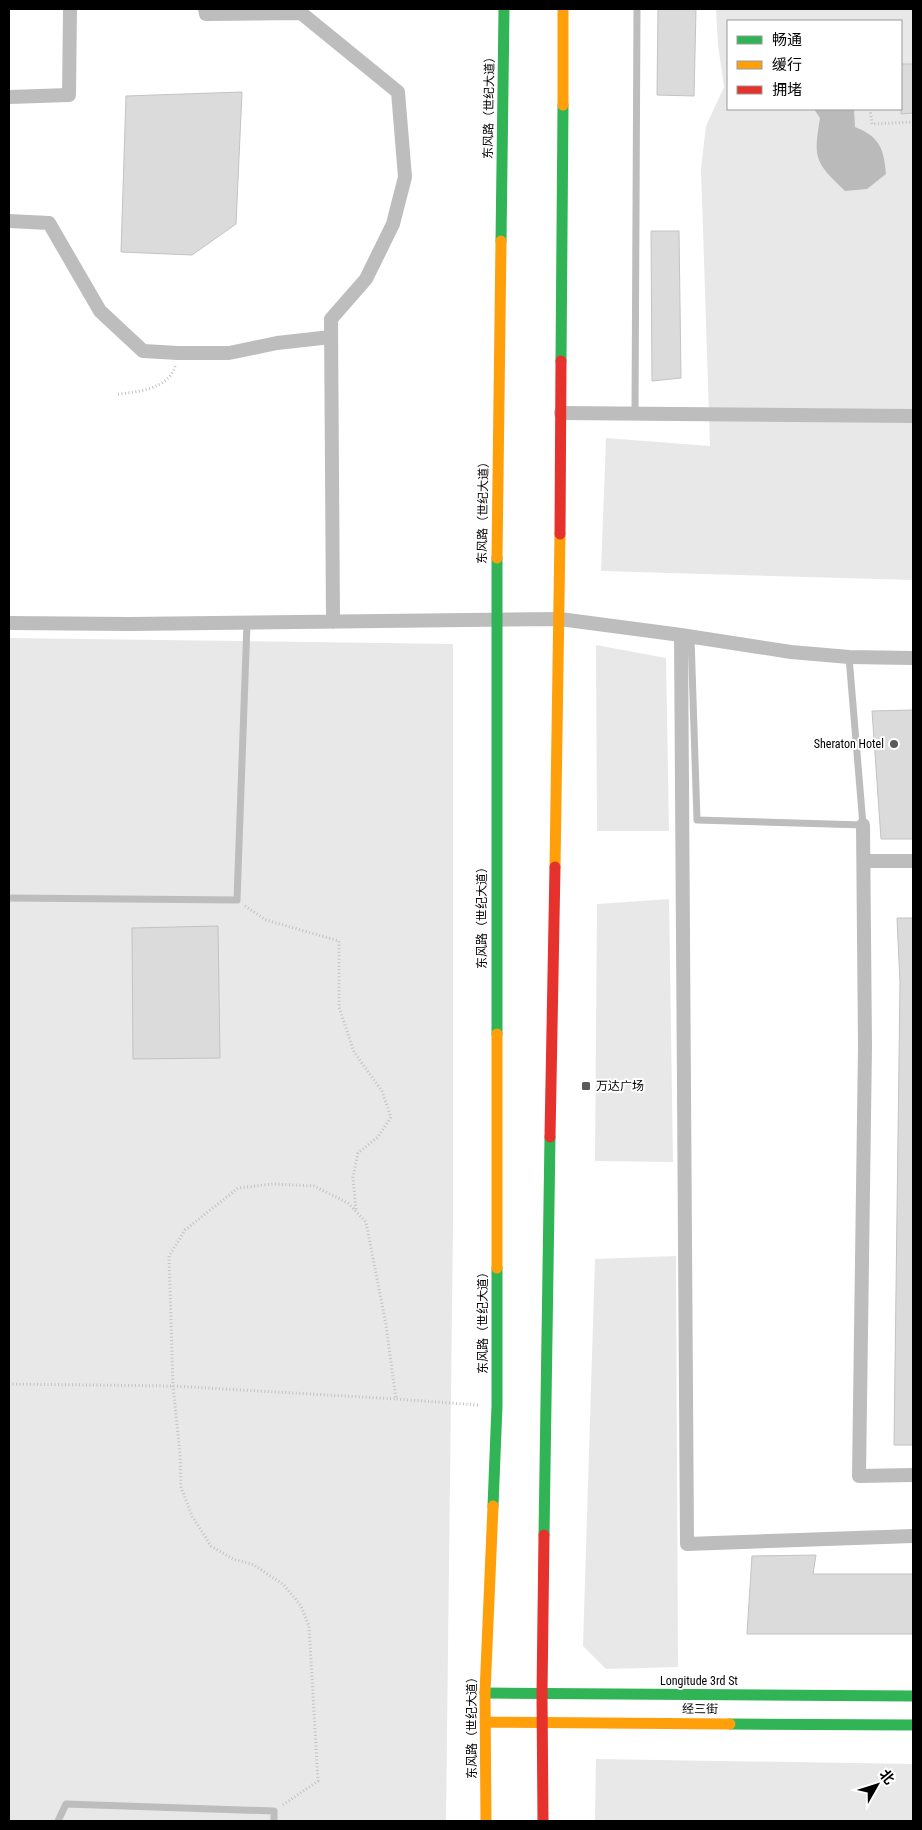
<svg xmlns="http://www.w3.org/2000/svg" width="922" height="1830" font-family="'Roboto Condensed','Noto Sans SC',sans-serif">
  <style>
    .green { fill: #e8e8e8; fill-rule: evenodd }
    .water { fill: #bababa }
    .building { fill: #dbdbdb; stroke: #c3c3c3 }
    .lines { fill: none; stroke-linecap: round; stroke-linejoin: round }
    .path { stroke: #c2c2c2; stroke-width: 3; stroke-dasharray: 1 2.5; stroke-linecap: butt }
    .lane { stroke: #bdbdbd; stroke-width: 7 }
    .street { stroke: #bdbdbd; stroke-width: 14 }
    .fast { stroke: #30b455; stroke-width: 11 }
    .slow { stroke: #ff9f0a; stroke-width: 11 }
    .jam { stroke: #e5322d; stroke-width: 11 }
    .poi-dot { fill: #595959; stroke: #fff; stroke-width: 2 }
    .labels { text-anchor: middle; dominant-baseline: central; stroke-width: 4; stroke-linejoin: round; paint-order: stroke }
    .street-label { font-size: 12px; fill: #000; stroke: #fff }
    .poi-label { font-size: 12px; fill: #000; stroke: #fff; text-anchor: end }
  </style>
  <rect width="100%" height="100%" fill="#fff"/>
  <!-- green -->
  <path class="green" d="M716,9h197v571l-312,-9 5,-133 104,8 -9,-278 5,-42 18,-39 -6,-42zM728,21h173v88h-173z
    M9,638l444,6v580l-7,597h-437z
    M596,645l70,13 3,173h-72z
    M669,899l4,263 -78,-1 2,-257z
    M676,1256l2,411 -72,2 -23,-23 12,-387z
    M596,1759l317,5v57h-318z"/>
  <!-- water -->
  <path class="water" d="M814,109h40l1,18c25,10 29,22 31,47l-19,15 -22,2c-30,-29 -32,-32 -25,-73z"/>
  <!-- building -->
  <path class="building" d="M658,9h38l-2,87 -37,-1z
    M901,64h12v49l-12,1z
    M242,92l-6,132 -44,31 -71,-3 5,-156z
    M651,231h28l2,147 -29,3z
    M913,710v129h-32l-9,-128z
    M897,918h16v527h-19l6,-462z
    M218,926l2,132 -87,1 -1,-131z
    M816,1555l-3,19h100v60h-166l5,-78z"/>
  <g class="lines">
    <!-- path -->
    <path class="path" d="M870,109l2,15 41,-2
      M118,394c19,-2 51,-5 57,-28
      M245,906l21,14 73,21v66l15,45 28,39 9,26 -13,20 -20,16 -5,24 3,34
      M9,1384l164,2 223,13
      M283,1805l35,-24 -9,-155 -8,-20 -17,-21 -30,-20 -21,-6 -22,-13 -19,-30 -11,-29 -1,-33 -7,-68 -4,-130 16,-26 53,-42 35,-4 41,2 34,17 18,19 20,103 10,74 82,6"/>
    <!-- lane -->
    <path class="lane" d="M635,414l2,-405
      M691,637l6,183 166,5 -14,-168
      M9,898l228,2 10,-277
      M58,1821l8,-17 208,7v10"/>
    <!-- street -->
    <path class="street" d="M205,9l1,5 95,-1 97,79 7,85 -12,47 -27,55 -35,40 2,303
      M9,97l60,-2 1,-86
      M9,221l40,2 51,88 43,40 35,2h51l48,-10 54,-6
      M561,413l352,3
      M9,623l120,1 431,-5 121,16 110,17 58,5 64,1
      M681,635l6,909 226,-8
      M863,825l2,221 -6,430 54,-1
      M864,861h49"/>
    <!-- fast -->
    <path class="fast" d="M501,241l3,-232
      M561,361l2,-256
      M497,1034v-476
      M493,1506l4,-100v-138
      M544,1535l6,-398
      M485,1693l428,3
      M730,1724l183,1"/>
    <!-- slow -->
    <path class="slow" d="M563,105v-96
      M497,558l4,-317
      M555,867l5,-333
      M497,1034v234
      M485,1722l245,2
      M486,1821l-1,-128 8,-187"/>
    <!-- jam -->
    <path class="jam" d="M560,534l1,-173
      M550,1137l5,-270
      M543,1821l-1,-127 2,-159"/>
  </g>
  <!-- markers -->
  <g class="poi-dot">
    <circle cx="894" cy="744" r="5"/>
    <rect x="581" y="1081" width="10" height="10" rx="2.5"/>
  </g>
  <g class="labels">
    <!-- street labels -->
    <g class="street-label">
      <text transform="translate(489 105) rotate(-89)">东风路（世纪大道）</text>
      <text transform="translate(483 510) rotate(-89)">东风路（世纪大道）</text>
      <text transform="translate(482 915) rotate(-90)">东风路（世纪大道）</text>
      <text transform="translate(483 1320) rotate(-90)">东风路（世纪大道）</text>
      <text x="699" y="1681">Longitude 3rd St</text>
      <text transform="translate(700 1709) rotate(1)">经三街</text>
      <text transform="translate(472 1725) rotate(-90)">东风路（世纪大道）</text>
    </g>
    <!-- poi labels -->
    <g class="poi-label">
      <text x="884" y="744">Sheraton Hotel</text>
      <text x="596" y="1086" text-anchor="start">万达广场</text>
    </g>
  </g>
  <!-- border -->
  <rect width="922" height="1830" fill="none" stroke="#000000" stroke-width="20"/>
  <!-- legend -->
  <rect x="727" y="20" width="175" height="90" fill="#ffffff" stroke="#999999"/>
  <rect x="737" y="36" width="25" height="8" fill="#30b455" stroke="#999999"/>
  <text x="772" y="45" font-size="15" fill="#000000">畅通</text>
  <rect x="737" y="61" width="25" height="8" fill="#ff9f0a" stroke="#999999"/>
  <text x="772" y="70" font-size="15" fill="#000000">缓行</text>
  <rect x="737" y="86" width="25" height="8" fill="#e5322d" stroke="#999999"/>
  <text x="772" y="95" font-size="15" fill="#000000">拥堵</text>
  <!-- north arrow -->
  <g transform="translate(877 1785) rotate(51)" stroke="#ffffff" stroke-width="4" paint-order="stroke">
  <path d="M0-4L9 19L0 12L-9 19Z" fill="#000000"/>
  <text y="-8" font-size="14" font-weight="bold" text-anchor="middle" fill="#000000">北</text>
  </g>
</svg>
